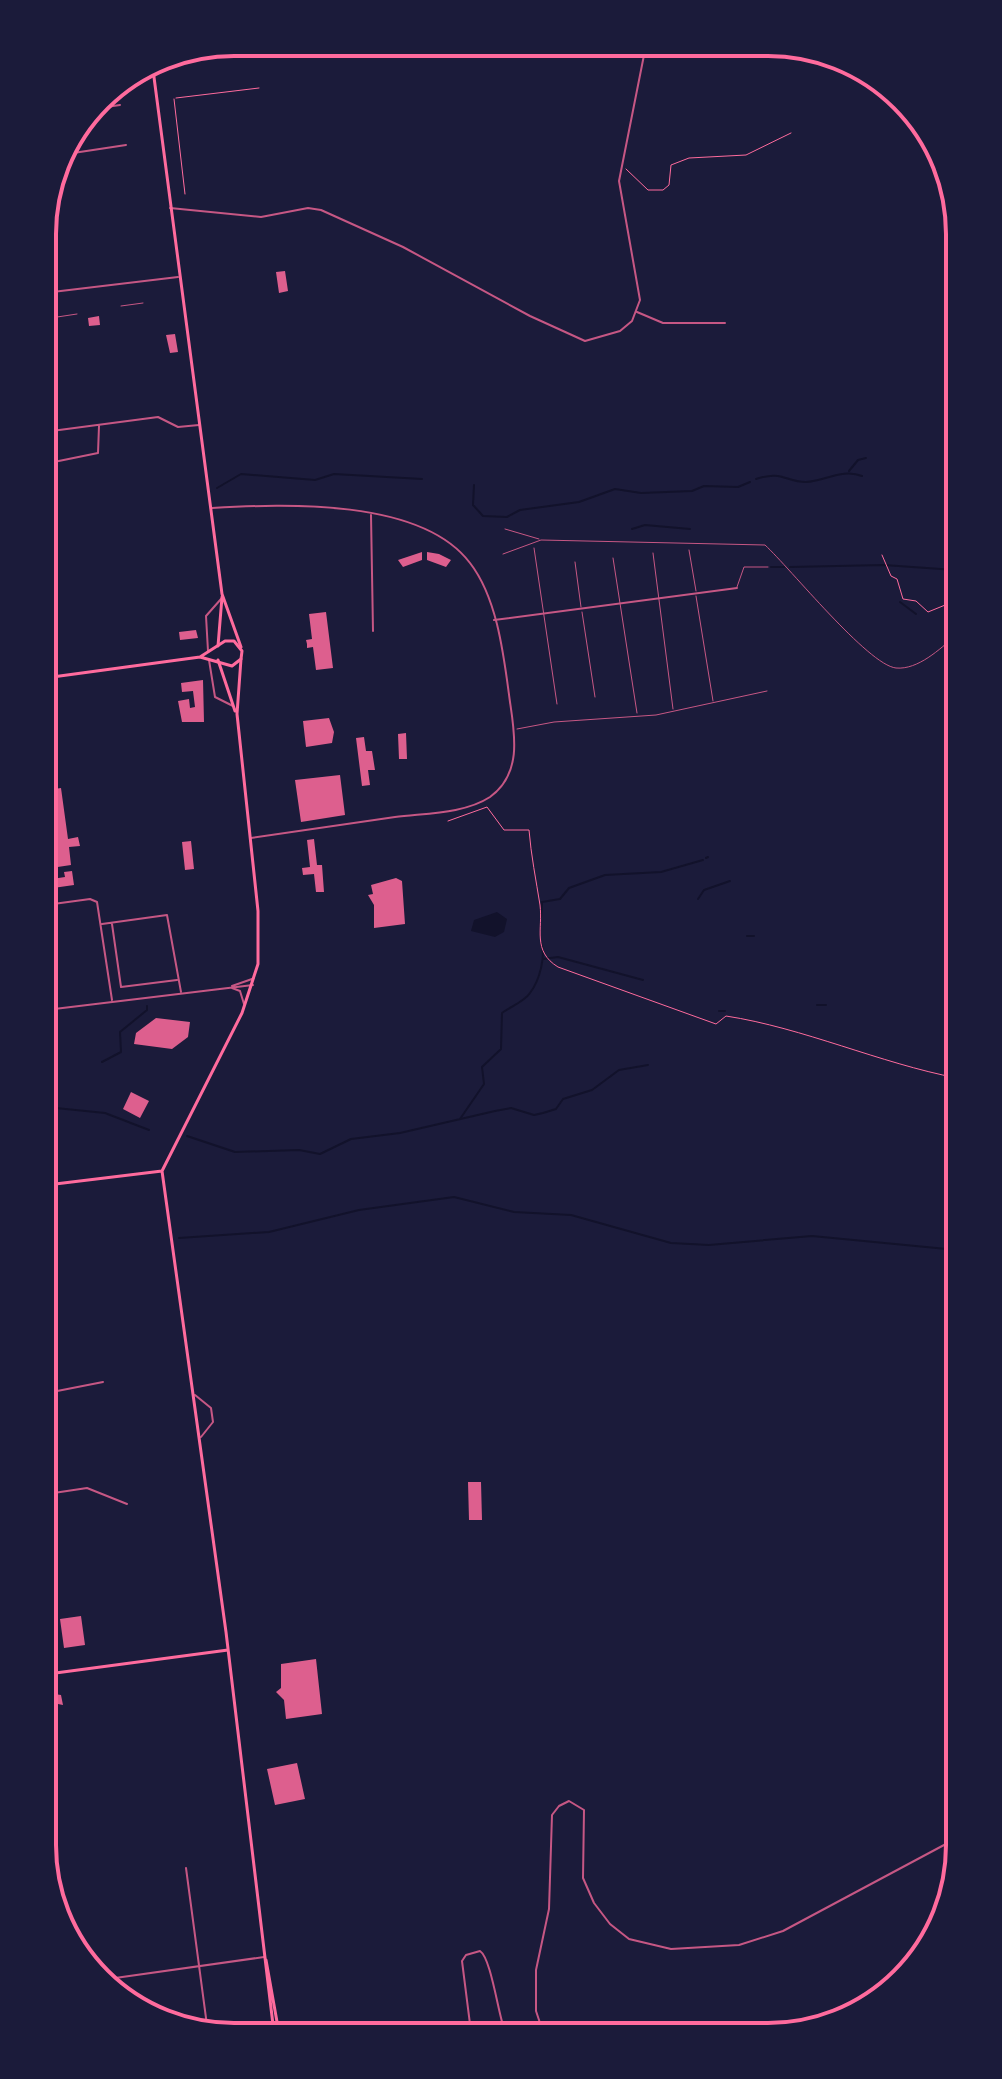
<svg xmlns="http://www.w3.org/2000/svg" width="1002" height="2079" font-family="'Noto Serif',serif">
  <style>
    .water { fill: #12122b }
    .lines { fill: none; stroke-linecap: round; stroke-linejoin: round }
    .stream { stroke: #12122b; stroke-width: 2 }
    .building { fill: #dd5f8e }
    .path { stroke: #ff6b9d; stroke-width: 1 }
    .service { stroke: #c65784; stroke-width: 1 }
    .minor { stroke: #c65784; stroke-width: 2 }
    .tertiary { stroke: #c65784; stroke-width: 2 }
    .secondary { stroke: #ff6b9d; stroke-width: 3 }
    .primary { stroke: #ff6b9d; stroke-width: 3 }
    .rim { fill: none; stroke: #ff6b9d; stroke-width: 4 }
  </style>
  <rect width="100%" height="100%" fill="#1b1b3a"/>
  <!-- water -->
  <path class="water" d="M497,912l10,7 -3,13 -9,5 -24,-6 3,-11z"/>
  <g class="lines">
    <!-- stream -->
    <path class="stream" d="M849,471l9,-11 8,-2
      M756,479c27,-9 29,3 50,3 19,-1 37,-14 56,-6
      M474,485l-1,20 10,11 24,1 13,-7 59,-8 36,-13 26,4 51,-2 12,-5 34,1 12,-5
      M217,488l24,-14 74,6 19,-6 88,5
      M632,529l13,-4 45,4
      M771,567h13
      M790,567l94,-2 71,5
      M900,602l16,12
      M706,858l2,-1
      M698,899l6,-9 26,-9
      M541,917l1,-15 18,-3 9,-11 36,-13 56,-3 42,-12
      M747,936h7
      M543,959l15,-2 85,23
      M817,1005h9
      M719,1011h6
      M102,1062l19,-10 -1,-20 27,-22v-4
      M46,1107l59,6 44,17
      M460,1119l24,-35 -2,-17 19,-18 1,-36c9,-7 22,-11 28,-20 10,-13 16,-38 11,-50
      M187,1136l48,16 64,-2 21,4 31,-15 49,-6 95,-22 16,-3 23,7 9,-2 13,-4 7,-10 29,-9 27,-20 29,-5
      M179,1238l90,-6 90,-22 95,-13 60,15 57,3 100,28 38,2 103,-9 145,14"/>
  </g>
  <!-- building -->
  <path class="building" d="M285,271l3,20 -9,2 -3,-21z
    M99,316l1,9 -11,1 -1,-8z
    M175,334l3,18 -8,1 -4,-18z
    M422,552v8l-19,7 -5,-7z
    M427,552l12,2 12,6 -5,7 -19,-7z
    M326,612l7,56 -17,2 -3,-23 -6,1v-4l-1,-4 6,-1 -3,-25z
    M196,630l2,8 -18,2 -1,-8z
    M203,680l1,42h-22l-4,-21 11,-2 1,9 5,-1 -2,-16 -11,1 -1,-9z
    M329,718l5,14 -2,11 -26,4 -3,-26z
    M406,733l1,26h-8l-1,-25z
    M364,737l2,14h6l3,19h-7l2,15 -8,1 -6,-48z
    M340,775l5,40 -44,7 -6,-42z
    M61,788l7,51 10,-2 2,9 -11,1 2,18 -20,3 1,11 13,-2 -1,-5 8,-1 2,14 -28,4 -1,-47 11,-1 -8,-51z
    M314,839l3,26h5l2,27h-8l-2,-18 -11,1 -1,-7 8,-1 -3,-27z
    M191,841l3,28 -9,1 -3,-28z
    M396,878l6,3 3,43 -31,4v-23l-6,-10 5,-1 -2,-9z
    M156,1018l34,4 -2,15 -16,12 -38,-5 2,-11z
    M131,1092l18,9 -9,17 -17,-9z
    M468,1482h13l1,38h-13z
    M81,1616l4,29 -21,3 -4,-29z
    M48,1618l9,44 -9,1z
    M316,1659l6,55 -36,5 -2,-19 -8,-8 5,-4v-24z
    M48,1693l13,2 2,10 -15,-3z
    M297,1763l8,36 -30,6 -8,-36z"/>
  <g class="lines">
    <!-- path -->
    <path class="path" d="M176,98l83,-10
      M174,99l11,95
      M626,169l22,21h15l6,-5 2,-20 18,-7 57,-3 45,-22
      M882,555l9,21 6,3 6,20 13,2 12,11 27,-11
      M448,821l39,-14 17,23h25c2,25 7,50 11,75 3,24 -8,46 18,62l158,57 10,-8c78,12 153,47 231,62"/>
    <!-- service -->
    <path class="service" d="M121,306l22,-3
      M44,319l33,-5
      M505,529l34,10
      M534,548l23,156
      M689,550l7,41
      M653,553l20,156
      M503,554l38,-14 224,5c25,23 103,120 131,123 22,2 44,-19 59,-32
      M613,558l24,155
      M575,562l6,45
      M737,587l7,-20h24
      M696,596l17,105
      M582,612l13,85
      M517,729l37,-7 102,-7 111,-24"/>
    <!-- minor -->
    <path class="minor" d="M93,109l27,-4
      M60,155l66,-10
      M170,208l91,9 47,-9 13,2 82,37 127,69 55,25 35,-10 12,-10 8,-21 -21,-119 27,-136
      M637,312l26,11h62
      M44,432l114,-15 20,10 21,-2
      M44,464l54,-11 1,-27
      M371,515l2,116
      M494,620l243,-32
      M208,651l-2,-35 15,-17
      M209,660l6,37 18,9
      M46,905l44,-6 7,3 15,98
      M102,924l65,-9 14,77
      M112,924l9,63 56,-7
      M47,1393l56,-11
      M195,1395l16,13 2,14 -12,15
      M47,1494l40,-6 40,16
      M186,1868l22,165
      M471,2032l-9,-71 4,-6 14,-4c11,7 18,62 25,81
      M543,2032l-7,-21v-41l13,-61 3,-94 7,-9 10,-5 15,9 -1,68 11,25 16,21 19,15 42,10 68,-4 44,-14 176,-94"/>
    <!-- tertiary -->
    <path class="tertiary" d="M44,293l134,-16
      M212,508c73,-4 209,-10 258,55 28,36 34,95 40,139 5,33 12,72 -20,95 -26,17 -65,16 -95,20 -48,7 -96,14 -144,21
      M232,986l20,-7
      M232,988l8,3 4,13
      M46,1010l207,-25
      M101,1980l163,-23"/>
    <!-- secondary -->
    <path class="secondary" d="M152,62l70,532 19,53
      M218,646l4,-49
      M241,659l-4,55 21,197v53l-16,49 -80,158 64,461 48,401
      M218,660l17,51
      M47,1185l115,-14
      M48,1674l180,-24
      M266,1960l13,73"/>
    <!-- primary -->
    <path class="primary" d="M45,678l155,-21 32,9 9,-7 1,-8 -8,-10h-9l-25,16"/>
  </g>
  <!-- crop -->
  <path d="M0 0H1002V2079H0ZM234 56H768A178 178 0 0 1 946 234V1845A178 178 0 0 1 768 2023H234A178 178 0 0 1 56 1845V234A178 178 0 0 1 234 56Z" fill="#1b1b3a" fill-rule="evenodd"/>
  <path class="rim" d="M234 56H768A178 178 0 0 1 946 234V1845A178 178 0 0 1 768 2023H234A178 178 0 0 1 56 1845V234A178 178 0 0 1 234 56Z"/>
</svg>
